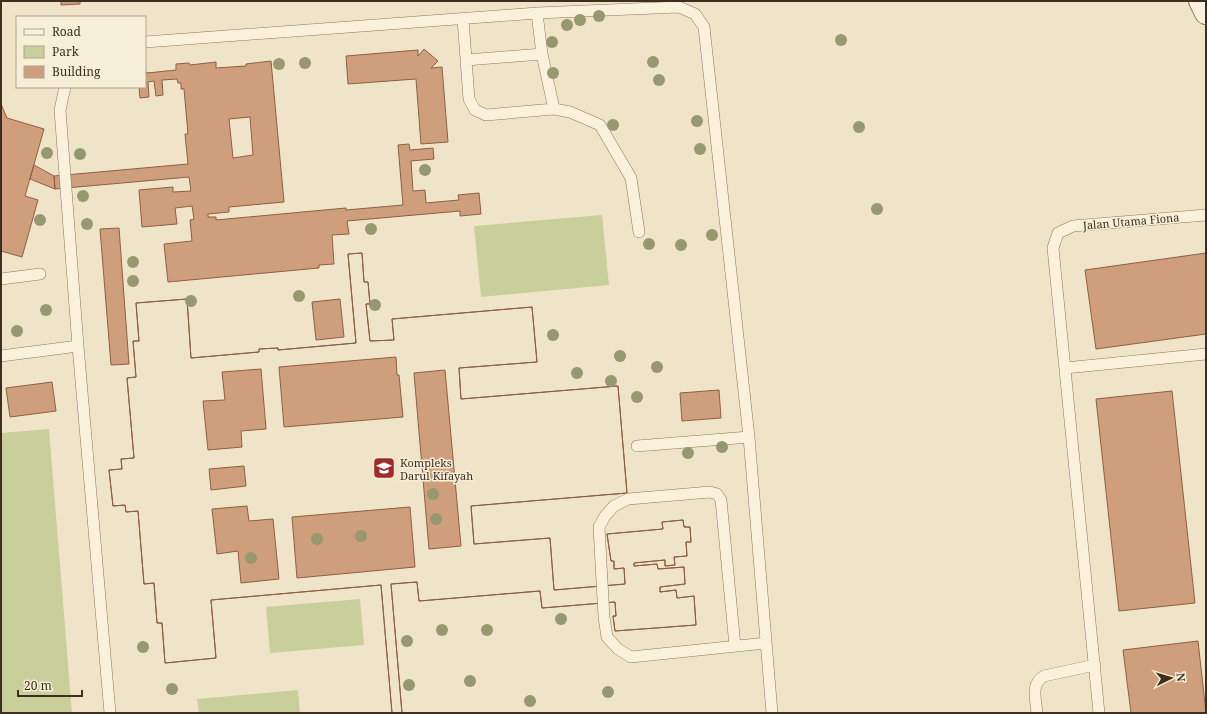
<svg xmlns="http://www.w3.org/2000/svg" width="1207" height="714" font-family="'Noto Serif',serif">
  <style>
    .green { fill: #c9cf9b }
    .building { fill: #cf9f7d; stroke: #8d5f41; fill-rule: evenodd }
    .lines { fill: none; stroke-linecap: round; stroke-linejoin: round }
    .service-casing { stroke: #8d765c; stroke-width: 12 }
    .minor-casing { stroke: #8d765c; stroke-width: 24 }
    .service { stroke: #faf1dc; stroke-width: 11 }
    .minor { stroke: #faf1dc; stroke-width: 22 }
    .tree { fill: #96986f }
    .labels { text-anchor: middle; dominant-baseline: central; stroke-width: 3; stroke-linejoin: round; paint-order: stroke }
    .street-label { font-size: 11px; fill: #3d2e20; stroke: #f7eed8 }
    .poi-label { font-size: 11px; fill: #3d2e20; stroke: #f7eed8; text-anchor: start }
  </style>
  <rect width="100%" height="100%" fill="#f0e4c8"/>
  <!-- green -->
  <path class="green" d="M602,215l7,70 -128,12 -7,-71z
    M49,429l23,284h-71v-280z
    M360,599l4,46 -94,8 -4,-46z
    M298,690l2,23h-101l-2,-14z"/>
  <!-- building -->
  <path class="building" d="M61,1h19v3l-19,1z
    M424,49l14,12 -7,7 11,-1 6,75 -27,2 -5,-65 -68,5 -2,-28 72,-6v6z
    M271,61l13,141 -55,5v5l-21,2v3h8v3l130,-12v2l57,-5 -5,-60 11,-1 1,6 23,-2 1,11 -23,2 2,30 12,-1 1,13 33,-3 -1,-5 21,-2 2,21 -21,2v-5l-113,10 2,13 -17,1 2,29 -15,1v3l-151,14 -4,-38 28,-3 -2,-21 4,-1 -2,-13 -17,2 2,16 -35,3 -3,-37 34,-3v5l18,-1 -2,-14 -134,12 -1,-13 134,-12 -3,-30h3l-4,-45h-3v-6h-3l-1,-4 -15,1 1,15 -7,1 -2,-15 -6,1 1,15 -9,1 -1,-11h6v-15h2v1l29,-3v-6l13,-1 1,2 26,-3v6l30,-2v-2zM250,117l3,38 -20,3 -4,-39z
    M1,104l6,14 37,11 -19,67 13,4 -16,57 -21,-6z
    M34,165l20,11 1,13 -25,-10z
    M119,228l10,136 -18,1 -11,-136z
    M362,253l2,29h4l2,22h-4l4,37 24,-1 -2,-21 140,-12 5,55 -78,6 2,31 157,-13 9,107 -156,13 3,38 76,-6 4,52 71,-6 -1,-16 -10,1v-8h-3l-4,-27 56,-5 -1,-7 21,-2 1,7h6l1,15h-5l1,14 -13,1 1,8 -10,1v-6l-31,3v3l23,-2 1,5 26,-2 1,17 -25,3v5l16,-2 1,8 17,-2 2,29 -81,6 -2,-15h3l-1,-14 -73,6 -2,-17 -121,10 -2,-19 -26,2 11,129h-10l-11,-128 -170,15 5,58 -51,5 -3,-40h-5l-3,-40 -10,1 -6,-73 -12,1 -1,-7 -12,1 -4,-36 13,-1 -1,-10 13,-1 -7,-80 9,-1 -3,-36h6l-3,-38 51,-4 4,59 68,-6v-3l19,-1v2l78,-7 -8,-89zM396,357l1,18h2l4,42 -119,10 -5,-60zM261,369l5,60 -25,2 1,16 -34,3 -5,-49 22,-1 -3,-28zM445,370l16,176 -32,3 -15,-176zM244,466l2,20 -35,4 -2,-21zM247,506l2,15 24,-2 6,60 -38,4 -3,-32 -21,3 -5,-45zM410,507l5,60 -118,11 -5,-61z
    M362,253l2,29h4l2,22h-4l4,37 24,-1 -2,-21 140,-12 5,55 -78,6 2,31 157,-13 9,107 -156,13 3,38 76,-6 4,52 71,-6 -1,-16 -10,1v-8h-3l-4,-27 56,-5 -1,-7 21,-2 1,7h6l1,15h-5l1,14 -13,1 1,8 -10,1v-6l-31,3v3l23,-2 1,5 26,-2 1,17 -25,3v5l16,-2 1,8 17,-2 2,29 -81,6 -2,-15h3l-1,-14 -73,6 -2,-17 -121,10 -2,-19 -26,2 11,129h-10l-11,-128 -170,15 5,58 -51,5 -3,-40h-5l-3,-40 -10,1 -6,-73 -12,1 -1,-7 -12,1 -4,-36 13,-1 -1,-10 13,-1 -7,-80 9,-1 -3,-36h6l-3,-38 51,-4 4,59 68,-6v-3l19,-1v2l78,-7 -8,-89z
    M1206,253v81l-110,15 -11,-79z
    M340,299l4,38 -28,3 -4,-38z
    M52,382l4,29 -46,6 -4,-29z
    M719,390l2,28 -39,3 -2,-28z
    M1172,391l23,212 -76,8 -23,-212z
    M1198,641l8,72h-75l-8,-63z"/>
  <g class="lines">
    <!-- service casing -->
    <g class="service-casing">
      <path id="service" d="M537,13l5,41 12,55 16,3 30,13 31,53 8,54
        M463,19l6,80 6,11 11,5 68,-6
        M145,42l392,-29 142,-6 16,7 9,13 45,410 23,276
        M466,60l76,-6
        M65,87l-5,23 18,236 32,367
        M1,279l39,-5
        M1,356l77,-10
        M1065,368l141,-14
        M637,446l112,-9
        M735,646l-14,-146 -4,-6 -7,-2 -82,7 -14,7 -9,10 -6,11 5,90 3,20 11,12 13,8 135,-14
        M1037,713c-1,-14 -7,-28 7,-37l51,-11
        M1099,713l-46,-465 5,-15 15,-7 133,-11"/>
    </g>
    <!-- minor casing -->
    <g class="minor-casing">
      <path id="minor" d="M1200,1l6,12"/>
    </g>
    <!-- service -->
    <use href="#service" class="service"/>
    <!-- minor -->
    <use href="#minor" class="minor"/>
  </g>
  <!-- trees -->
  <g class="tree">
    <circle cx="599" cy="16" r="6"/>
    <circle cx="580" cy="20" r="6"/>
    <circle cx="567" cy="25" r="6"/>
    <circle cx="841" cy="40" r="6"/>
    <circle cx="552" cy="42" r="6"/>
    <circle cx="653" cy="62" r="6"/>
    <circle cx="305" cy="63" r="6"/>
    <circle cx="279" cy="64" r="6"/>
    <circle cx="553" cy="73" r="6"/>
    <circle cx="659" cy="80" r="6"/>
    <circle cx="697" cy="121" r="6"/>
    <circle cx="613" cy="125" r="6"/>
    <circle cx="859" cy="127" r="6"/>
    <circle cx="700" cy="149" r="6"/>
    <circle cx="47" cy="153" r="6"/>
    <circle cx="80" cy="154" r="6"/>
    <circle cx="425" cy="170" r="6"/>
    <circle cx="83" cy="196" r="6"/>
    <circle cx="877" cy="209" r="6"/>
    <circle cx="40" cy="220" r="6"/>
    <circle cx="87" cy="224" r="6"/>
    <circle cx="371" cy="229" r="6"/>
    <circle cx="712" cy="235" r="6"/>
    <circle cx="649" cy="244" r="6"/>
    <circle cx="681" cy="245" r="6"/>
    <circle cx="133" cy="262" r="6"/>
    <circle cx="133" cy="281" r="6"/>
    <circle cx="299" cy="296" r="6"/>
    <circle cx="191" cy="301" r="6"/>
    <circle cx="375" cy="305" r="6"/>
    <circle cx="46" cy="310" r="6"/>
    <circle cx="17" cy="331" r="6"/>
    <circle cx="553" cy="335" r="6"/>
    <circle cx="620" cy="356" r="6"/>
    <circle cx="657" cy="367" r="6"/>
    <circle cx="577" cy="373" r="6"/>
    <circle cx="611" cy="381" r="6"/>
    <circle cx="637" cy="397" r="6"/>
    <circle cx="722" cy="447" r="6"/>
    <circle cx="688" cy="453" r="6"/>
    <circle cx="433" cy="494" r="6"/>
    <circle cx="436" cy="519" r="6"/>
    <circle cx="361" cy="536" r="6"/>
    <circle cx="317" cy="539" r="6"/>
    <circle cx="251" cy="558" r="6"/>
    <circle cx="561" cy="619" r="6"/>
    <circle cx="442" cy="630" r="6"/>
    <circle cx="487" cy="630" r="6"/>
    <circle cx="407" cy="641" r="6"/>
    <circle cx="143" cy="647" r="6"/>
    <circle cx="470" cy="681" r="6"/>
    <circle cx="409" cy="685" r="6"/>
    <circle cx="172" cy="689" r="6"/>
    <circle cx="608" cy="692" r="6"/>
    <circle cx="530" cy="701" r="6"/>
  </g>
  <!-- icons -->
  <defs>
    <g id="school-square" transform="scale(1.15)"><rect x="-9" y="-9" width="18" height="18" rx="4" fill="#9e2a2b" stroke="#f7eed8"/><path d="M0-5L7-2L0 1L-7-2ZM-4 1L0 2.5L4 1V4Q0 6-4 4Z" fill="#fff"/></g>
  </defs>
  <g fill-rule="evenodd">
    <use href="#school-square" x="384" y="468"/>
  </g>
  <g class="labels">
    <!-- street labels -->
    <g class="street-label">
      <text transform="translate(1131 221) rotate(-5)">Jalan Utama Fiona</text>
    </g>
    <!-- poi labels -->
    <g class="poi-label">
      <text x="400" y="462">Kompleks<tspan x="400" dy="13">Darul Kifayah</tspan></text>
    </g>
  </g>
  <!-- border -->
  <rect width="1207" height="714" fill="none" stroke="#3d2e20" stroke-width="4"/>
  <!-- legend -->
  <rect x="16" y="16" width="130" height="72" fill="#f7eed8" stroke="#ada18e"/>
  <rect x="24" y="29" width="20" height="6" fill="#faf1dc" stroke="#ada18e"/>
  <text x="52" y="36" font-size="12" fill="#3d2e20">Road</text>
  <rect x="24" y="46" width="20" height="12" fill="#c9cf9b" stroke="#ada18e"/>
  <text x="52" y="56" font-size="12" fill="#3d2e20">Park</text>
  <rect x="24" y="66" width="20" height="12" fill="#cf9f7d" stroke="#ada18e"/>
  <text x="52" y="76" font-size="12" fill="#3d2e20">Building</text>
  <!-- north arrow -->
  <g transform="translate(1171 678) rotate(85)" stroke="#f7eed8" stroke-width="3" paint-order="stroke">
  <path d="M0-3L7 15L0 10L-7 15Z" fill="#3d2e20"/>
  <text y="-6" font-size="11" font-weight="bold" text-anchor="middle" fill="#3d2e20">N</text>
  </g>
  <!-- scale -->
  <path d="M18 690v6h64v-6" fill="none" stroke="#3d2e20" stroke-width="2"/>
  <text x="24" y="690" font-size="12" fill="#3d2e20" stroke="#f7eed8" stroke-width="3" paint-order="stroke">20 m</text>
</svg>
